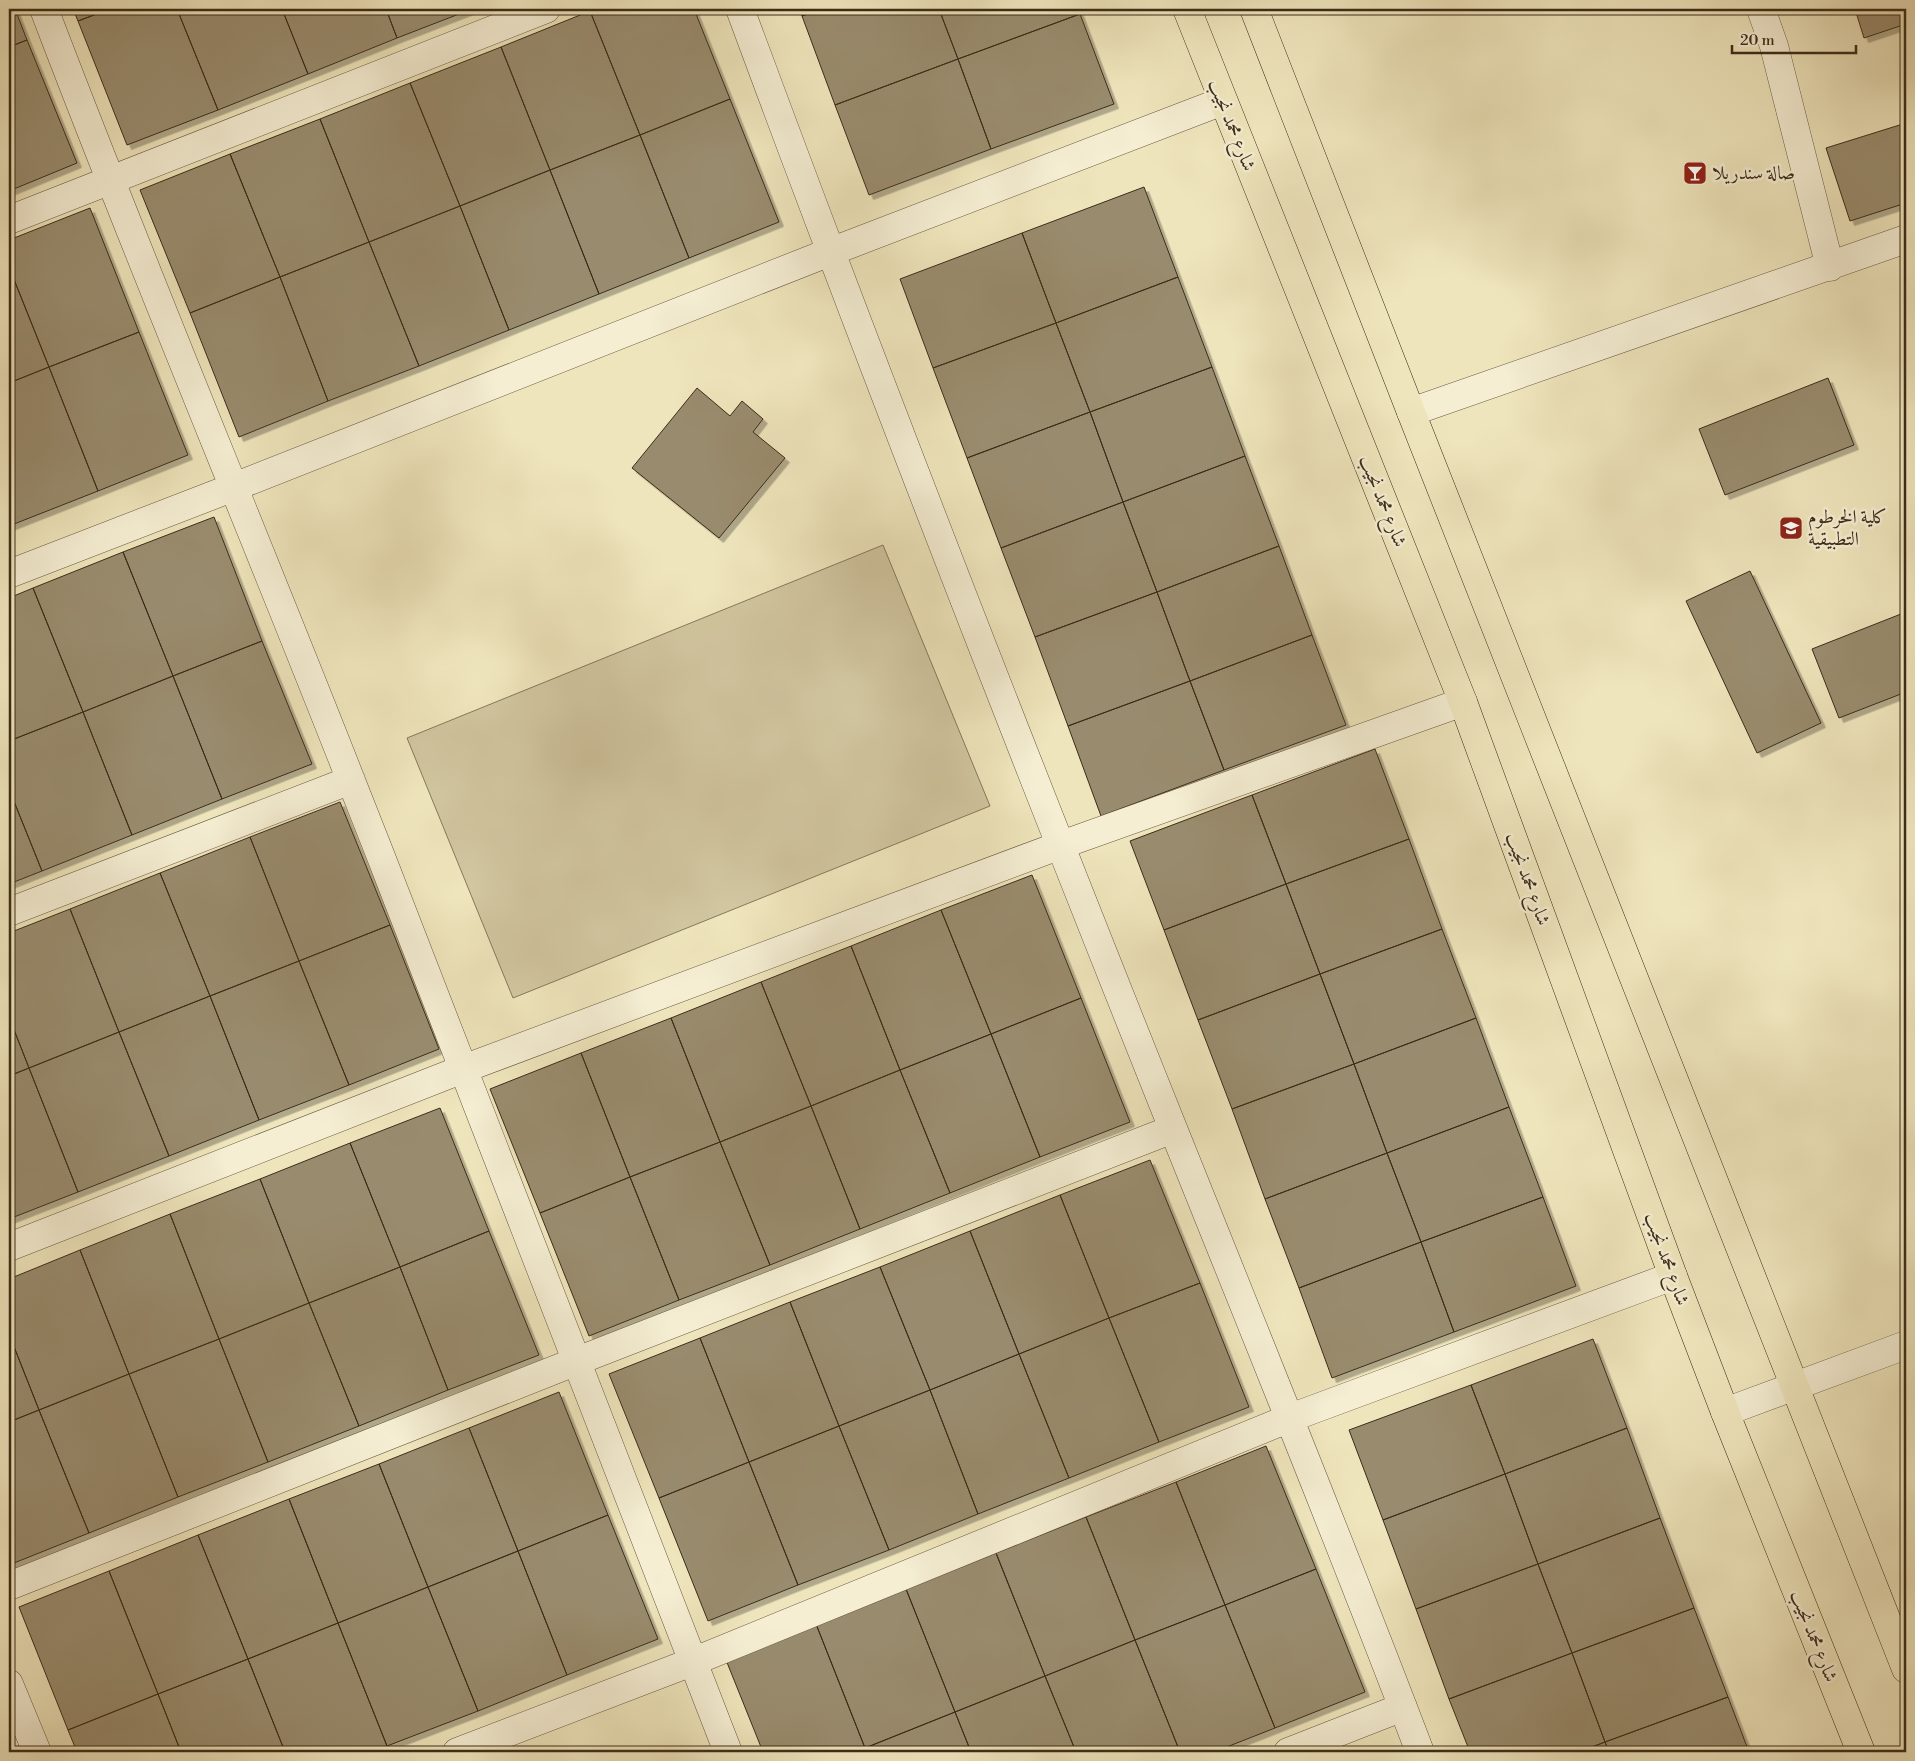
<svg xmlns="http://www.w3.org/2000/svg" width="1915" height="1761" font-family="'Libre Bodoni',Amiri,serif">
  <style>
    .green { fill: #d1c6a0; stroke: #86795c }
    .building { fill: #998c6e; stroke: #3c2c19; filter: url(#shadow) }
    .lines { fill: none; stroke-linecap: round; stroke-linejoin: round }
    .minor-casing { stroke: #695a42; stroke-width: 29 }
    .major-casing { stroke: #3c2c19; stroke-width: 29 }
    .minor { stroke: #f5eed3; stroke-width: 28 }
    .major { stroke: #efe5bc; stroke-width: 28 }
    .labels { text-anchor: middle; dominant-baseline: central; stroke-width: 5; stroke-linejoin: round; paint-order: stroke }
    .street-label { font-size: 19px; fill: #3c2c19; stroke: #f5eed3 }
    .poi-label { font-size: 19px; fill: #3c2c19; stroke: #f5eed3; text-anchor: start }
  </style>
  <defs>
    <filter id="shadow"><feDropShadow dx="4.5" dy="4.5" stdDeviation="0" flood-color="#0004"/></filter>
  </defs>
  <rect width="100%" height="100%" fill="#efe5bc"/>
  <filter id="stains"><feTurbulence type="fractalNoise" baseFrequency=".004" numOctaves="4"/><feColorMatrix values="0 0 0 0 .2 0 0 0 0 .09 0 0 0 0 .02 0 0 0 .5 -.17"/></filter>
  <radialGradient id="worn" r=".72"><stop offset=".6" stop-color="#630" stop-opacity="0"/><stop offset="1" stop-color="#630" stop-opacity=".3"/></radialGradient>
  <!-- green -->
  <path class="green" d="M883,545l107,261 -477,192 -106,-260z"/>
  <!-- building -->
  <path class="building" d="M9,9h6l12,31 -18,7z
    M73,9h37l-32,12z
    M110,9h67l41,101 -91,35 -49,-124z
    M177,9h105l26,65 -90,36z
    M282,9h104l11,29 -89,36z
    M386,9h86l-75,29z
    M597,9h97l36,90 -90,36 -50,-124z
    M799,9h23l-20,7z
    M822,9h117l19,50 -123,46 -33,-89z
    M939,9h139l2,5 -122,45z
    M1855,9h51v15l-42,14z
    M590,11l50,124 -90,35 -49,-123z
    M1080,14l34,90 -123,45 -33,-90z
    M27,40l50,123 -68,28v-144z
    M501,47l49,123 -90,36 -50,-123z
    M958,59l33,90 -122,46 -34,-90z
    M410,83l50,123 -91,36 -49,-123z
    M730,99l49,123 -90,36 -49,-123z
    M320,119l49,123 -89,35 -50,-123z
    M1906,123v80l-56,18 -24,-73z
    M640,135l49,123 -90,36 -49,-124z
    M230,154l50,123 -90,36 -50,-123z
    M550,170l49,124 -90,36 -49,-124z
    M1144,187l34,90 -122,46 -34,-90z
    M460,206l49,124 -90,36 -50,-124z
    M90,208l49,124 -90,35 -40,-100v-27z
    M1022,233l34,90 -123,45 -33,-89z
    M369,242l50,124 -91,35 -48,-124z
    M9,267l40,100 -40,16z
    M280,277l48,124 -89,36 -49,-124z
    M1178,277l34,90 -122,45 -34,-89z
    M1056,323l34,89 -123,46 -34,-90z
    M139,332l49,123 -90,36 -49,-124z
    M49,367l49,124 -89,35v-143z
    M1212,367l33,89 -122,46 -33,-90z
    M1828,378l26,67 -129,50 -26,-66z
    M697,388l33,28 12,-15 21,18 -10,13 32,26 -66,80 -87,-70z
    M1090,412l33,90 -122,46 -34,-90z
    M1245,456l34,90 -122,46 -34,-90z
    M1123,502l34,90 -122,45 -34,-89z
    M214,517l48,124 -89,35 -50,-124z
    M1279,546l33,89 -122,46 -33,-89z
    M123,552l50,124 -90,36 -50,-124z
    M1750,571l71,152 -64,30 -71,-152z
    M33,588l50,124 -74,29v-143z
    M1157,592l33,89 -122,45 -33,-89z
    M1906,612v80l-67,26 -27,-69z
    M1312,635l34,90 -122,45 -34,-89z
    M262,641l50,123 -90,35 -49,-123z
    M173,676l49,123 -90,36 -49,-123z
    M1190,681l34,89 -123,46 -33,-90z
    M83,712l49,123 -90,36 -33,-82v-48z
    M1375,749l34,90 -123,45 -34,-89z
    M9,789l33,82 -33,13z
    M1252,795l34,89 -122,46 -34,-89z
    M340,802l50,123 -91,36 -49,-124z
    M250,837l49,124 -89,35 -50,-123z
    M1409,839l33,90 -122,45 -34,-90z
    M160,873l50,123 -91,36 -49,-123z
    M1032,875l49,123 -90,36 -50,-124z
    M1286,884l34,90 -122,46 -34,-90z
    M70,909l49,123 -90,36 -20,-51v-84z
    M941,910l50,124 -91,36 -49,-124z
    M390,925l49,124 -90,36 -50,-124z
    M1442,929l34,89 -122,46 -34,-90z
    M851,946l49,124 -89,36 -50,-124z
    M299,961l50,124 -90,35 -49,-124z
    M1320,974l34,90 -122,45 -34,-89z
    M761,982l50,124 -91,36 -49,-124z
    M210,996l49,124 -90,36 -50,-124z
    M1081,998l49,124 -90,35 -49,-123z
    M9,1017l20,51 -20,8z
    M671,1018l49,124 -90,35 -49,-124z
    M1476,1018l33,89 -122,46 -33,-89z
    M119,1032l50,124 -91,36 -49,-124z
    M991,1034l49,123 -90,36 -50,-123z
    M581,1053l49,124 -90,36 -50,-124z
    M1354,1064l33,89 -122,46 -33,-90z
    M29,1068l49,124 -69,27v-143z
    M900,1070l50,123 -90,36 -49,-123z
    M811,1106l49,123 -90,36 -50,-123z
    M1509,1107l34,90 -122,45 -34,-89z
    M440,1108l49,123 -89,36 -50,-124z
    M720,1142l50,123 -91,35 -49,-123z
    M350,1143l50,124 -91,36 -49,-124z
    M1387,1153l34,89 -122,46 -34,-89z
    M1150,1160l50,123 -91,35 -49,-123z
    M630,1177l49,123 -90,36 -49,-123z
    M260,1179l49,124 -90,36 -49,-125z
    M1060,1195l49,123 -90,36 -49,-123z
    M1543,1197l33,89 -122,46 -33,-90z
    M170,1214l49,125 -90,35 -49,-124z
    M489,1231l50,124 -91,35 -48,-123z
    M970,1231l49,123 -89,36 -50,-123z
    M1421,1242l33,90 -122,46 -33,-90z
    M80,1250l49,124 -90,36 -30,-76v-55z
    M400,1267l48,123 -89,36 -50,-123z
    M880,1267l50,123 -91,36 -49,-124z
    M1200,1283l49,124 -90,35 -50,-124z
    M790,1302l49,124 -90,36 -49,-124z
    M309,1303l50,123 -91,36 -49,-123z
    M1109,1318l50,124 -90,36 -50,-124z
    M9,1334l30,76 -30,12z
    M700,1338l49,124 -90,36 -50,-124z
    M219,1339l49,123 -90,35 -49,-123z
    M1593,1339l34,89 -122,46 -34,-89z
    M1019,1354l50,124 -91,36 -48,-124z
    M129,1374l49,123 -89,36 -50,-123z
    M1471,1385l34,89 -122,46 -34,-90z
    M930,1390l48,124 -89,36 -50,-124z
    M559,1392l49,123 -90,36 -49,-123z
    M39,1410l50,123 -80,32v-143z
    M839,1426l50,124 -91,35 -49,-123z
    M469,1428l49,123 -90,36 -49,-123z
    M1627,1428l33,90 -122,46 -33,-90z
    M1266,1446l50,123 -91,36 -49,-123z
    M749,1462l49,123 -90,36 -49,-123z
    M379,1464l49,123 -90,36 -49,-124z
    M1505,1474l33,90 -122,45 -33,-89z
    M1176,1482l49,123 -90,35 -49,-123z
    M289,1499l49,124 -90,36 -50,-124z
    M608,1515l50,124 -91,36 -49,-124z
    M1086,1517l49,123 -90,36 -49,-123z
    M1660,1518l34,90 -122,45 -34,-89z
    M198,1535l50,124 -90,35 -49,-123z
    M518,1551l49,124 -89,36 -50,-124z
    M996,1553l49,123 -90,36 -49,-123z
    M1538,1564l34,89 -123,46 -33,-90z
    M1316,1569l49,123 -90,36 -50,-123z
    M109,1571l49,123 -90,36 -49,-123z
    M428,1587l50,124 -91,35 -49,-123z
    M906,1589l49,123 -90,36 -49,-124z
    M1225,1605l50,123 -61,24h-34l-45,-112z
    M1694,1608l34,89 -123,45 -33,-89z
    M338,1623l49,123 -15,6h-87l-37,-93z
    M816,1624l49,124 -12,4h-90l-37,-92z
    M1135,1640l45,112h-104l-31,-76z
    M1572,1653l33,89 -26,10h-109l-21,-53z
    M248,1659l37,93h-104l-23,-58z
    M1045,1676l31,76h-105l-16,-40z
    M158,1694l23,58h-104l-9,-22z
    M1728,1697l21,55h-140l-4,-10z
    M955,1712l16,40h-104l-2,-4z
    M1605,1742l4,10h-30z"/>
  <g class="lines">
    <!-- minor casing -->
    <g class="minor-casing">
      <path id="minor" d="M44,9c98,258 205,512 306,769 128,324 251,650 378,974
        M740,9c139,376 285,750 434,1122 83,207 167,413 246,621
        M1761,9l13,37 56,221
        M9,220l537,-211
        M1411,412l495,-173
        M9,574l225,-87 596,-235 393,-151
        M9,912l342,-132
        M9,1247l454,-178 598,-224 402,-143
        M1725,1412l181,-67
        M9,1586l568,-225 596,-232
        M9,1684l28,68
        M457,1752l235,-90 598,-244 383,-142
        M1288,1752l115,-45"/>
    </g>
    <!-- major casing -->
    <g class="major-casing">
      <path id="major" d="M1187,9l276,693 210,574 52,136 136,340
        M1254,9l157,403 495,1257"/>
    </g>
    <!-- minor -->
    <use href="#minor" class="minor"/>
    <!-- major -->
    <use href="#major" class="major"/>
  </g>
  <!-- icons -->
  <defs>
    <g id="bar-square" transform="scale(1.25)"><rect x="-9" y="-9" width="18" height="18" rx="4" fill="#8f2418" stroke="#f5eed3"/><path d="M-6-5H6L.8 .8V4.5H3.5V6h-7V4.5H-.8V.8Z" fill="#fff"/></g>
    <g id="university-square" transform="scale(1.25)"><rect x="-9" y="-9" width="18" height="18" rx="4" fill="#8f2418" stroke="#f5eed3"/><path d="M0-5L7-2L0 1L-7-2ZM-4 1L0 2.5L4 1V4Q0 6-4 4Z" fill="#fff"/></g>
  </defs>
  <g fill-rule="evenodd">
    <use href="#bar-square" x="1695" y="173"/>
    <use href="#university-square" x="1791" y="528"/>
  </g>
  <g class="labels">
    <!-- street labels -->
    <g class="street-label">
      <text transform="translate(1232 125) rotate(68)">شارع محمد نجيب</text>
      <text transform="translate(1383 501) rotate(68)">شارع محمد نجيب</text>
      <text transform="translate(1528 879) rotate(70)">شارع محمد نجيب</text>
      <text transform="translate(1667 1259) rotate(70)">شارع محمد نجيب</text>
      <text transform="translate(1814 1636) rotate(68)">شارع محمد نجيب</text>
    </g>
    <!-- poi labels -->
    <g class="poi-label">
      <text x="1712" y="173">صالة سندريلا</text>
      <text x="1808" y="517">كلية الخرطوم<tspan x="1808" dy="22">التطبيقية</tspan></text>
    </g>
  </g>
  <!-- margin -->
  <rect width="1915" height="1761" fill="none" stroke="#efe5bc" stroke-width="30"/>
  <rect x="10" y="10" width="1895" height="1741" fill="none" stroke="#3c2c19" stroke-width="2.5"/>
  <rect x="15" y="15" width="1885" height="1731" fill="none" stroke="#3c2c19"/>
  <!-- scale -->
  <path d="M1732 45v8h124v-8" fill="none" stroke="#3c2c19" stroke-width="2.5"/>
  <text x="1740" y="45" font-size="15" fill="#3c2c19" stroke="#f5eed3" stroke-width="4" paint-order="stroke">20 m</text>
  <rect width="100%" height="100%" filter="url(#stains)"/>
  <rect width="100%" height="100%" fill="url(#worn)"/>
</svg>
